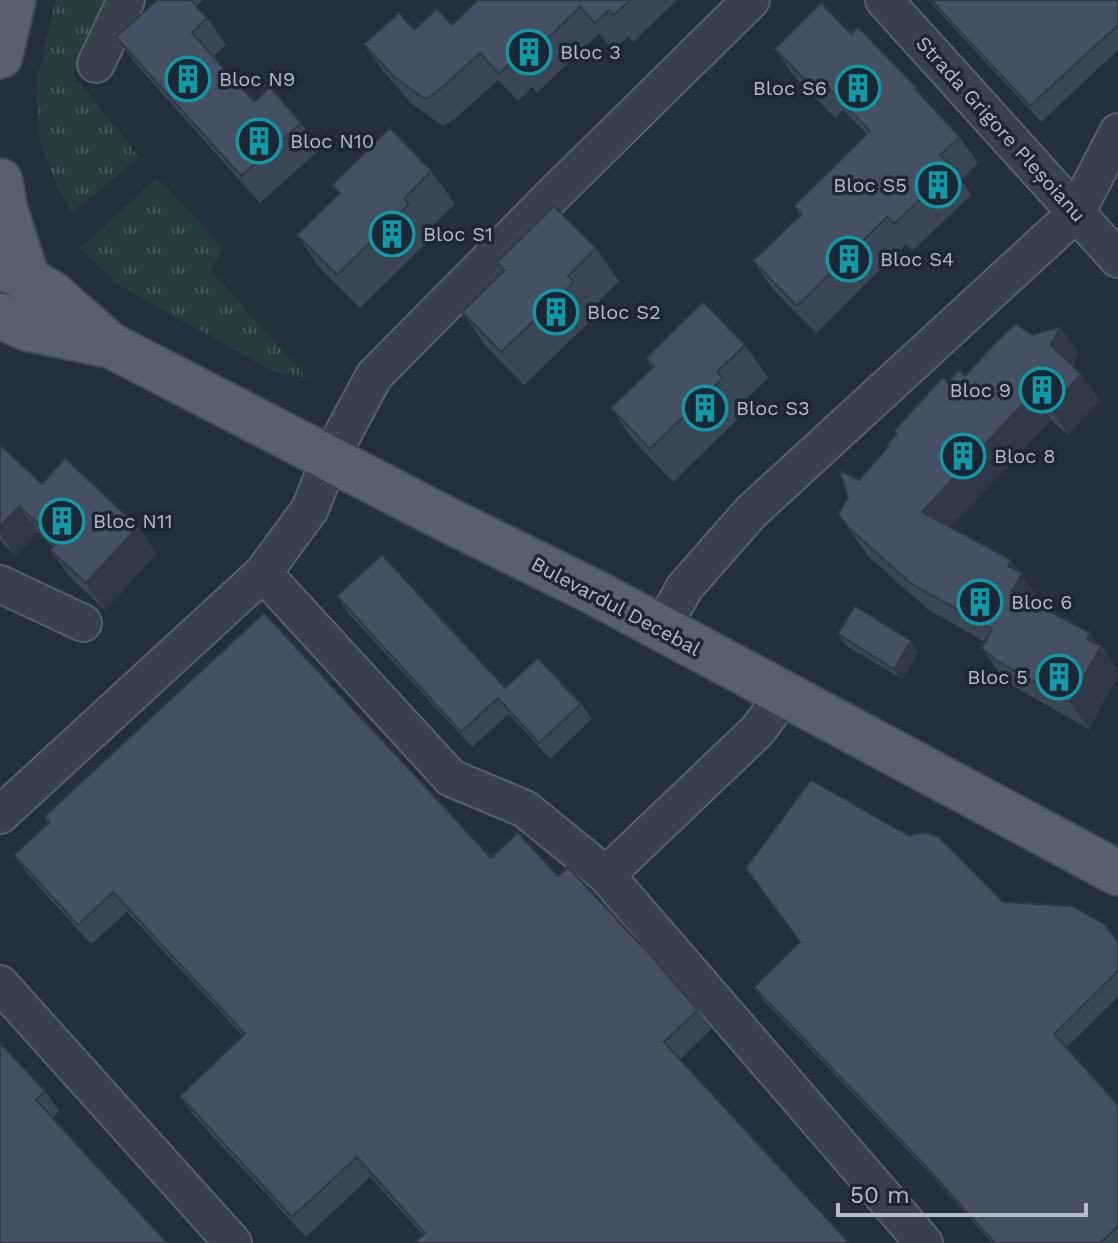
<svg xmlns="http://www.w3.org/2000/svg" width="1118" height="1243" font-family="'Work Sans',sans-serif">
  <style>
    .grass { fill: url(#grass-tufts) }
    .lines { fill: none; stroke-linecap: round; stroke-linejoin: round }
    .minor-casing { stroke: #565f6c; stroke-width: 40 }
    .major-casing { stroke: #414a57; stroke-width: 48 }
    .minor { stroke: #38414e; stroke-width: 36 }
    .major { stroke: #56606e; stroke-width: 44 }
    .wall { fill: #3b4654 }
    .shaded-wall { fill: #303945 }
    .building { fill: #455162; stroke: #303945; stroke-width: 2 }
    .labels { text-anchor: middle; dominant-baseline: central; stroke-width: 7; stroke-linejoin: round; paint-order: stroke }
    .poi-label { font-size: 20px; fill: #b4bcc9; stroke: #1d2633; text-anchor: start }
    .street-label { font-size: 20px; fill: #b4bcc9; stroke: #1d2633 }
  </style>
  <defs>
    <pattern id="grass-tufts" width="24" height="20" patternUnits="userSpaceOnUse" patternTransform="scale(2)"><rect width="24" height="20" fill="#263c3f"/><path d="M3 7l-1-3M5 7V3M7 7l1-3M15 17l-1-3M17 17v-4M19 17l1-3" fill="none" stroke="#435659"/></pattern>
  </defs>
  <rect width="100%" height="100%" fill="#242f3e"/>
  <!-- grass -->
  <path class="grass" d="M55,0h49l-31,75 66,82 -67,56 -14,-25 -18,-47 -4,-53z
    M157,178l66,70 -12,23 96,107 -30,-5 -159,-88 -38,-37z"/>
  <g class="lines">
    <!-- minor casing -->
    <g class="minor-casing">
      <path id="minor" d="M884,0l234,259
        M96,64l30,-64
        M263,573l188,205 74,31 81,66 318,368
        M0,584l83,39
        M661,629l24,-42 66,-75 325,-299 42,-81
        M0,815l263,-242 47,-64 20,-51 44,-82 181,-183 196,-193
        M606,875l151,-144 27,-36
        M0,984l233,259"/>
    </g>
    <!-- major casing -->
    <g class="major-casing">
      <path id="major" d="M0,56l13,-56
        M0,181l5,29 23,71
        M0,265l51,28 59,52 334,173 150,74 524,281
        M0,316l26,12 82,17"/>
    </g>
    <!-- minor -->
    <use href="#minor" class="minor"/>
    <!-- major -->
    <use href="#major" class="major"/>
  </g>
  <!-- wall -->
  <path class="wall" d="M157,0h46l-7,6 11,12 19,27 -13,12 41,45 47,21 19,26 -60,54 -125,-140 -19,-26z
    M478,0h199l-44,42 -5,-6 -15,14 -14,-16 -62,59 -5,-6 -14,14 -20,-21 -42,38 -13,8 -31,-22 -29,-33 -19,-27 50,-14 38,-5z
    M928,0h190v50l-77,72z
    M851,34l65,53 9,13 35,37 18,26 -17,17 10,15 -59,56 -6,-7 -90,89 -44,-45 -19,-27 47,-46 -6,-9 73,-72 -24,-24 -8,8 -42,-43 -18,-26z
    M431,171l24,33 -28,27 5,6 -72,71 -40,-40 -23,-33 42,-41 -7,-9z
    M596,248l23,33 -27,27 5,7 -73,70 -39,-40 -23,-33 41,-41 -6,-9z
    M1060,327l19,27 -6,12 27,34 -32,35 -17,-15 -101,107 69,45 21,28 -2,5 63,41 17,25v4l-29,54 -76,-43 -12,-11 -19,-27 3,-6 -56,-32 -61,-54 -30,-42 21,-34 29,-33 9,-13 -3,-3 54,-49 17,-6 67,-41z
    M745,345l23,33 -27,26 5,7 -73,71 -39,-41 -23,-33 41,-40 -6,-10z
    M0,445l42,39 96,43 19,26 -52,57 -36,-34 -19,-26 3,-3 -15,-15 -22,24 -16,-15z
    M337,596l168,92 76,16 11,15 -42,40 -41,-45 -37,33 -125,-135z
    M838,634l81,18 -17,27 -57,-34z
    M44,817l447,41 67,18 140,134 13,19 -31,30 -257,176 -53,-58 -64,60 -113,-122 -13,-19 63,-60 -116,-124 -36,32 -63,-69 -14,-20 34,-31z
    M1003,902l115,40v55l-52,51 52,57v138h-126l-61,-68 -166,-173 -11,-15z
    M0,1043l45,48 14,20 -7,7 -52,125z"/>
  <!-- shaded-wall -->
  <path class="shaded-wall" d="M1060,327l19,27 -9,18 -19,-27z
    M1081,374l19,26 -32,35 -18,-27z
    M1033,393l18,27 -111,118 -18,-26z
    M19,506l19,26 -22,24 -16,-23v-6z
    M138,527l19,26 -52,57 -19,-27z
    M1011,560l29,40 -9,17 -19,-26 -4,-25z
    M1090,633l28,38v4l-29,54 -19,-27 17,-63z
    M911,641l8,11 -17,27 -8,-10z"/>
  <!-- building -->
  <path class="building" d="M157,0h34l16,18 -15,15 62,69 16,-15 31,36 -60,53 -125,-139z
    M478,0h152l-16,15 -5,-5 -14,13 -15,-16 -61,59 -6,-6 -14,14 -19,-21 -43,39 -12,7 -31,-22 -30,-33 35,-31 15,17 23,-21 15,16z
    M931,0h187v25l-88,81z
    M821,3l30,31 7,-7 58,60 -1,2 45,48 -20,18 13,13 -59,56 -7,-7 -90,89 -44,-45 49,-47 -8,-8 76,-75 -46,-48 -8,8 -41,-42z
    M390,128l41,43 -27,28 5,5 -72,71 -40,-40 43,-42 -8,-8z
    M554,206l42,42 -28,28 6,6 -73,70 -39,-40 43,-42 -8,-8z
    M703,302l42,43 -28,27 6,6 -73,71 -39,-41 43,-42 -8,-8z
    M1016,324l16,11 28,-8 -9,18 30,29 -31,34 -17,-15 -111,119 89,48 -3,6 14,7 -10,18 78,42 -3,6 14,7 -31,56 -76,-43 -12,-11 10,-19 -82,-46 -60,-54 -12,-15 10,-16 -8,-27 19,9 29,-33 -1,-2 10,-11 -3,-3 49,-54 5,5 11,-12 6,6 38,-41z
    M0,445l42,39 23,-26 73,69 -52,56 -36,-33 8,-8 -39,-36 -19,21z
    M382,555l123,133 33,-30 43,46 -42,39 -41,-45 -37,34 -124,-136z
    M855,606l56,35 -17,28 -56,-35z
    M264,613l227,245 27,-25 40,43 10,-9 86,92 44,51 -34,32 185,201h-434l10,-10 -68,-76 -65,60 -112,-121 65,-62 -132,-142 -35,33 -64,-70 36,-33 -6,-5z
    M811,780l98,56 16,-4 14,5 64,65 69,4 32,18 14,18v29l-64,63 64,71v121l-18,17h-105l-75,-83 -166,-173 46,-45 -54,-74z
    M0,1043l45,48 -9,9 131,143h-167z"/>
  <!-- icons -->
  <defs>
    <g id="building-ring" transform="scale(2.3)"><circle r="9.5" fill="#1d2633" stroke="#0f9aa8" stroke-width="1.5"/><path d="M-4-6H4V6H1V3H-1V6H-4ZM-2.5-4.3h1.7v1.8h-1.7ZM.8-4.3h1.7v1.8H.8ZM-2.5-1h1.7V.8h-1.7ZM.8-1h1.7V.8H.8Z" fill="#0f9aa8"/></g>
  </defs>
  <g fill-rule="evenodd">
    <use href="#building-ring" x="529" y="52"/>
    <use href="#building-ring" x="188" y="79"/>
    <use href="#building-ring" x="858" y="88"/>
    <use href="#building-ring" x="259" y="141"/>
    <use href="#building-ring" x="938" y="185"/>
    <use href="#building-ring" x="392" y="234"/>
    <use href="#building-ring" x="849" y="259"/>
    <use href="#building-ring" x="556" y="312"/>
    <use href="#building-ring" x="1042" y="390"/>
    <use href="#building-ring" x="705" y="408"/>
    <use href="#building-ring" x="963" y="456"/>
    <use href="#building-ring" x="62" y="521"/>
    <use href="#building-ring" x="980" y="602"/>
    <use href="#building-ring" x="1059" y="677"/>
  </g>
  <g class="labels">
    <!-- poi labels -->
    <g class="poi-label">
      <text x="560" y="52">Bloc 3</text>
      <text x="219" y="79">Bloc N9</text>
      <text x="827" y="88" text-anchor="end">Bloc S6</text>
      <text x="290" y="141">Bloc N10</text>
      <text x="907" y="185" text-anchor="end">Bloc S5</text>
      <text x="423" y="234">Bloc S1</text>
      <text x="880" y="259">Bloc S4</text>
      <text x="587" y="312">Bloc S2</text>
      <text x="1011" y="390" text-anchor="end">Bloc 9</text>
      <text x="736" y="408">Bloc S3</text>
      <text x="994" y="456">Bloc 8</text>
      <text x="93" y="521">Bloc N11</text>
      <text x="1011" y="602">Bloc 6</text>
      <text x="1028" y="677" text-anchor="end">Bloc 5</text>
    </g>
    <!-- street labels -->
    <g class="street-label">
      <text transform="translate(1001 129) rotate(48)">Strada Grigore Pleșoianu</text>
      <text transform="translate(616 606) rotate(28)">Bulevardul Decebal</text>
    </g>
  </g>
  <!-- scale -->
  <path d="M838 1203v12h248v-12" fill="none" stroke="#b4bcc9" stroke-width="4"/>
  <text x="850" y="1203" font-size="24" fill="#b4bcc9" stroke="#1d2633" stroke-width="6" paint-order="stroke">50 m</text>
</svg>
